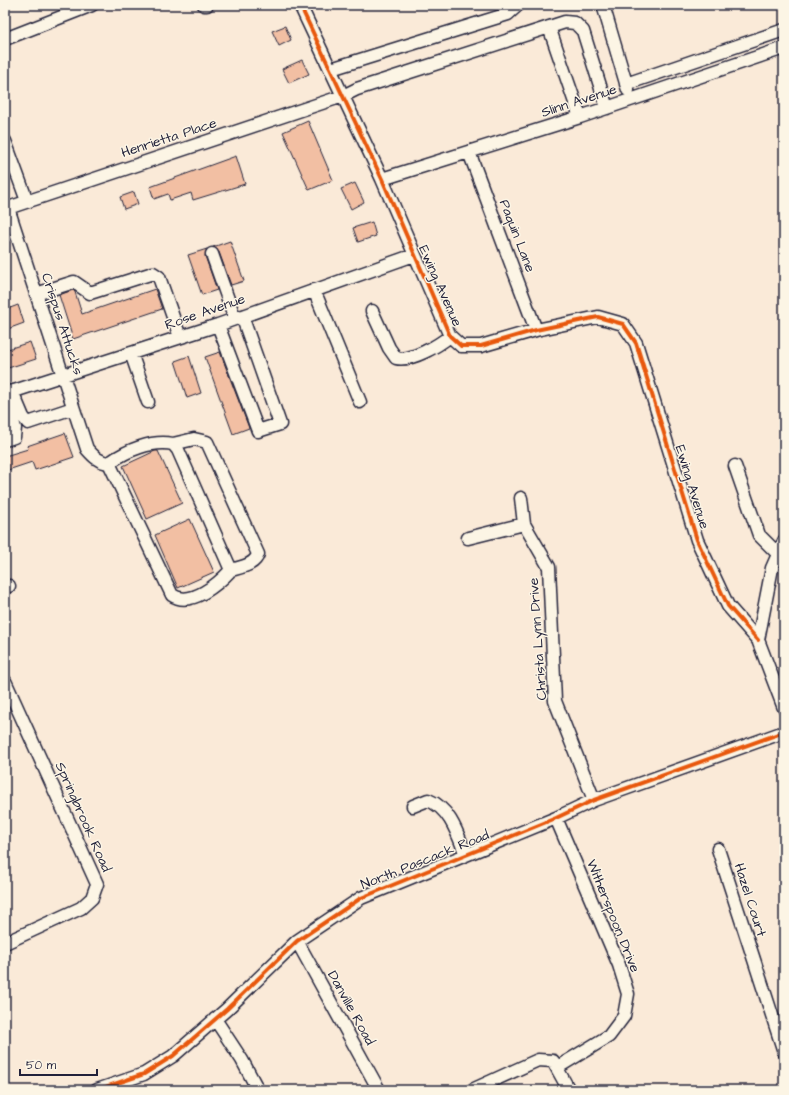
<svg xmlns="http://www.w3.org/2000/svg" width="789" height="1095" font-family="'Architects Daughter',sans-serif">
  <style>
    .building { fill: #f2bfa3; stroke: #22223b }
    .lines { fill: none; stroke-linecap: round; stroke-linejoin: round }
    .minor-casing { stroke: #22223b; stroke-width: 15 }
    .minor { stroke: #fcf5e5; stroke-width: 12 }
    .cycleway-casing { stroke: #fcf5e5; stroke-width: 6 }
    .cycleway { stroke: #e8590c; stroke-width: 4 }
    .labels { text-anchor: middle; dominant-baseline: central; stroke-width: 3; stroke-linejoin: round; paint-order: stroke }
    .street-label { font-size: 14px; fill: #22223b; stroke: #fcf5e5 }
  </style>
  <rect width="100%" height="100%" fill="#faead8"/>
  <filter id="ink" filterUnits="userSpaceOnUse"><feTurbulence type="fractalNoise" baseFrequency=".025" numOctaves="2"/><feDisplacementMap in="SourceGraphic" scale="8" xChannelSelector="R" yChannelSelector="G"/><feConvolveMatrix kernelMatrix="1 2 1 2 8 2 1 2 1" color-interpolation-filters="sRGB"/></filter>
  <g filter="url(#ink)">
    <!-- building -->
    <path class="building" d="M285,26l6,14 -12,6 -7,-15z
      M302,60l7,14 -20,9 -7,-14z
      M308,121l25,59 -24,10 -26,-58z
      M236,156l9,28 -52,16 -2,-7 -21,7 -2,-6 -14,5 -4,-12z
      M355,183l9,19 -13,7 -10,-20z
      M134,192l4,12 -14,5 -4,-12z
      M372,222l4,14 -18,6 -5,-14z
      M230,241l14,40 -13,4 -12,-33 -6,-5z
      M207,249l-2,7 12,34 -15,5 -14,-40z
      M155,289l7,20 -89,30 -14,-44 14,-5 2,2 7,22z
      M18,305l6,18 -19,7v-20z
      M30,342l6,17 -31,10v-19z
      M220,352l29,76 -16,6 -28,-77z
      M189,356l12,37 -14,5 -12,-37z
      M65,433l9,24 -39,13 -3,-8 -27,9v-15l23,-7 -1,-3z
      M155,451h3l24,52 -35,16 -24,-53z
      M190,519l24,53 -36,16 -23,-53z"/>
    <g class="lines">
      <!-- minor casing -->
      <g class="minor-casing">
        <path id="minor" d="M204,5h3
          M300,5l82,174 68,157 11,10h20l55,-16 62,-13 25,7 13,19 61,197 31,66 30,34
          M603,5l25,85
          M549,27l31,90
          M5,39l87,-34
          M331,69l177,-55 10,-9
          M626,84l158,-54
          M5,141l22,60
          M469,152l67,178
          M382,179l198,-62 204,-69
          M8,208l79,241c7,8 12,13 22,14l63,132c19,13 47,-12 59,-25l-53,-120 -5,-6c-21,-4 -46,6 -64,19
          M5,209l338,-113 14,-7 208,-67 10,1 8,8 24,77
          M212,254l23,65
          M314,290l46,112
          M36,294l38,-12 16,11 63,-20 6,4 21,60
          M372,311l17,37 7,10c15,4 43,-13 54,-22
          M218,325l40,106 22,-7 -38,-108
          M131,353l17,49
          M12,391l11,26 5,6 45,-15
          M5,394l213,-69 196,-70
          M5,396l10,32 -1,9 -9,3
          M173,444l21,-5 13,3 51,112c-3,11 -17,13 -27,16
          M735,466l24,69 19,19
          M521,498l3,26 25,43 6,134 39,99
          M468,538l56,-14
          M784,541l-12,27 -14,72 26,68
          M5,587l4,-1
          M5,681l92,203 -5,14 -11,10 -76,35
          M413,806l15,-6c22,8 30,35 38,55
          M556,818l63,147 9,29 -4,22 -15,20 -51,31
          M718,849l66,203
          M297,941l82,149
          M215,1019l27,41 16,30
          M97,1090l47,-16 29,-18 54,-47 70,-68 64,-43 195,-80 38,-18 190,-68
          M472,1090l66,-30 15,1 16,29"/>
      </g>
      <!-- minor -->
      <use href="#minor" class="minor"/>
      <!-- cycleway casing -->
      <g class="cycleway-casing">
        <path id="cycleway" d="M300,5l82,174 68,157 11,10h20l55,-16 62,-13 25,7 13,19 61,197 31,66 30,34
          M97,1090l47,-16 29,-18 54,-47 70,-68 64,-43 195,-80 38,-18 190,-68"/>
      </g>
      <!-- cycleway -->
      <use href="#cycleway" class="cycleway"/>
    </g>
  </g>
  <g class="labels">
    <!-- street labels -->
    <g class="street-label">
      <text transform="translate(579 101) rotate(-18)">Slinn Avenue</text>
      <text transform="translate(169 138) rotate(-18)">Henrietta Place</text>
      <text transform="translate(517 236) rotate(69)">Paquin Lane</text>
      <text transform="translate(440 286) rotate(66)">Ewing Avenue</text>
      <text transform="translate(205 312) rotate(-19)">Rose Avenue</text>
      <text transform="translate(62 324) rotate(72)">Crispus Attucks</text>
      <text transform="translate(692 487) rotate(73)">Ewing Avenue</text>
      <text transform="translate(538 639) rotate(-94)">Christa Lynn Drive</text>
      <text transform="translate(83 817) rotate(66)">Springbrook Road</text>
      <text transform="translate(425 860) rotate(-22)">North Pascack Road</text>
      <text transform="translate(750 900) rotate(72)">Hazel Court</text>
      <text transform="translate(613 916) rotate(68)">Witherspoon Drive</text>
      <text transform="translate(351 1008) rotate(61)">Danville Road</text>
    </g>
  </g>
  <!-- margin -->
  <rect width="789" height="1095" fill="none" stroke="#fcf5e5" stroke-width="20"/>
  <rect x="10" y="10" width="769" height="1075" fill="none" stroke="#22223b" stroke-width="1.5" filter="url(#ink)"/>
  <!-- scale -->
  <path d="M20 1069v6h77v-6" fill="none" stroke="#22223b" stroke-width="2"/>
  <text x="26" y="1069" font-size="12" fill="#22223b" stroke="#fcf5e5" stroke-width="3" paint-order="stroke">50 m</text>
</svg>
